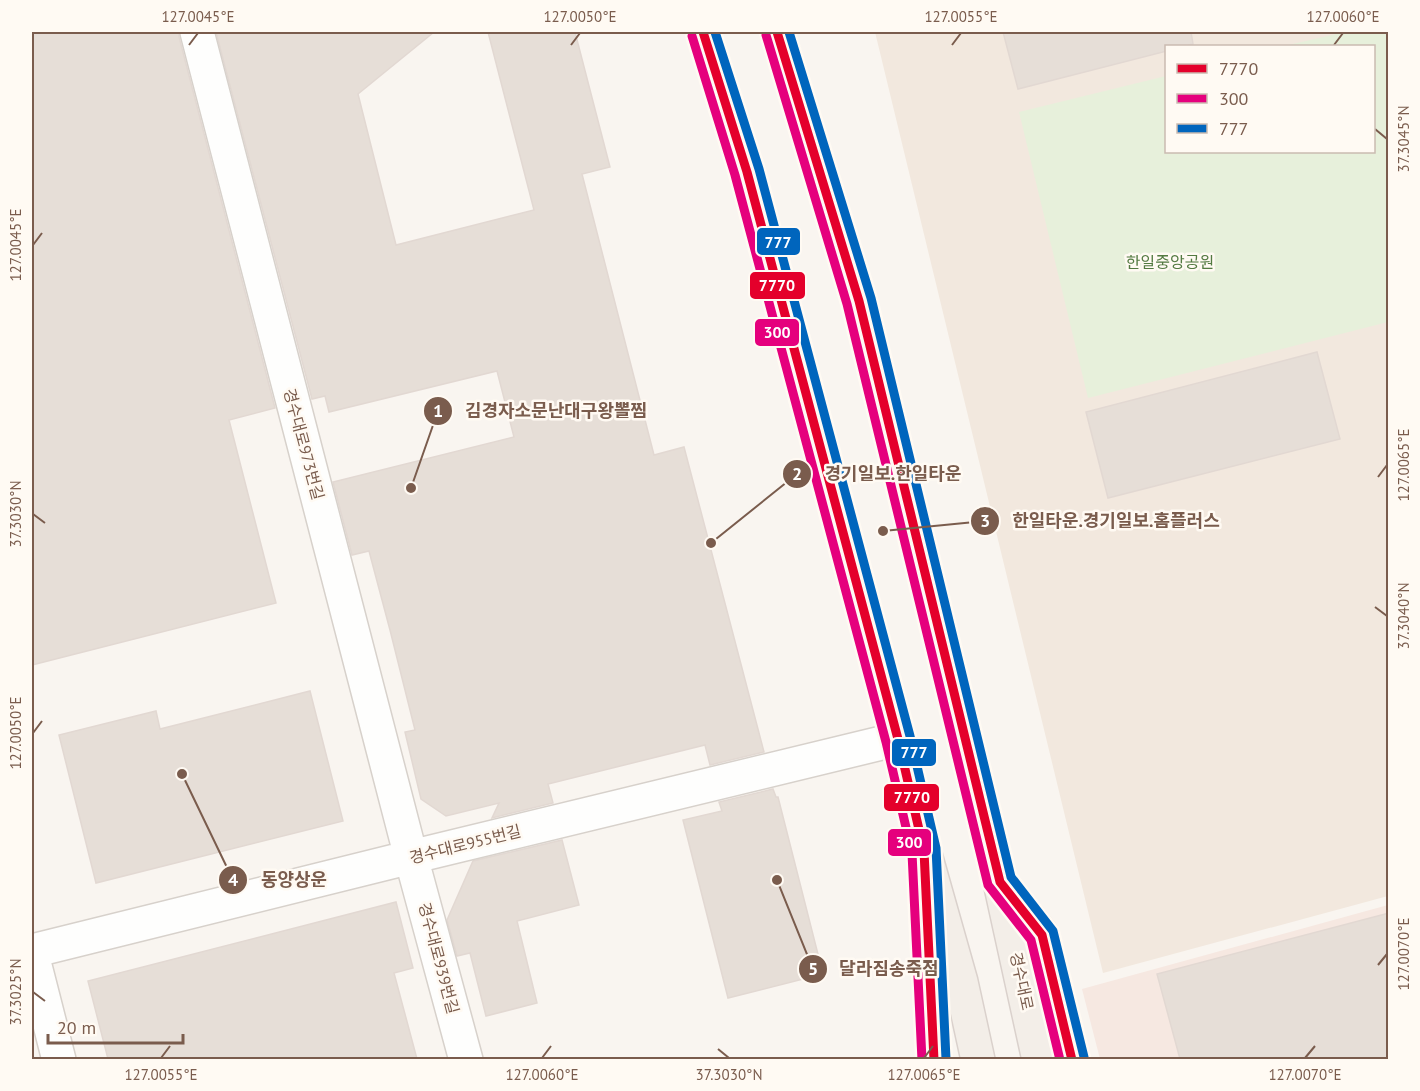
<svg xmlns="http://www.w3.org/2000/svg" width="1420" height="1091" font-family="'PT Sans','Noto Sans KR',sans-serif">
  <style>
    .residential { fill: #f2e8de; fill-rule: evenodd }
    .commercial { fill: #f6e8e1 }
    .green { fill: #e7f0db }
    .building { fill: #e6ded7; stroke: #e2d8d2; stroke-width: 1.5 }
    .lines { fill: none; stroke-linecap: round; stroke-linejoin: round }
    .street-casing { stroke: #d7d1cb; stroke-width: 36 }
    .primary-casing { stroke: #dad1cc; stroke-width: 36 }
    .street { stroke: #fefefd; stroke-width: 33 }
    .primary { stroke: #f3eee8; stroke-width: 33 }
    .bus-1-casing { stroke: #fffaf3; stroke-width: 14 }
    .bus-2-casing { stroke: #fffaf3; stroke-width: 14 }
    .bus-3-casing { stroke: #fffaf3; stroke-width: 14 }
    .bus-1 { stroke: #e4002b; stroke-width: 9 }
    .bus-2 { stroke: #e5007d; stroke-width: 9 }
    .bus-3 { stroke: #0065bd; stroke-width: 9 }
    .ticks { fill: none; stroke: #7a5c4d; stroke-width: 2 }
    .labels { text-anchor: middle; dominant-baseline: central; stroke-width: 5; stroke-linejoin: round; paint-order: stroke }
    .park-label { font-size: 16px; fill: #537a41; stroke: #fffaf3 }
    .street-label { font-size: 16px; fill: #7a5c4d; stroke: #fffaf3 }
    .leader { fill: none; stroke: #7a5c4d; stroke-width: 2 }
    .callout-dot { fill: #7a5c4d; stroke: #fffaf3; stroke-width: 2 }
    .mark-label { font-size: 18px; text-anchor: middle; font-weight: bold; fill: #fff }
    .callout-label { font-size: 18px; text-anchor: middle; font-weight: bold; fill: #7a5c4d; stroke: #fffaf3; stroke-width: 5; stroke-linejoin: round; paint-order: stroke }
    .line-badge { stroke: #fffaf3; stroke-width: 2 }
    .badge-label { font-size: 16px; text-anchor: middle; font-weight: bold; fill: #fff }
    .neatline { fill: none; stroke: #7a5c4d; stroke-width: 2 }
    .ticks-label { font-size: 15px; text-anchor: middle; fill: #7a5c4d }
  </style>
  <rect width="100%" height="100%" fill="#f9f5f0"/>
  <!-- residential -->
  <path class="residential" d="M875,32h513v864l-285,77zM1166,46h208v106h-208z"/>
  <!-- commercial -->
  <path class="commercial" d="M1388,905v154h-288l-18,-70z"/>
  <!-- green -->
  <path class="green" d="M1345,32h43v290l-300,76 -69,-286 147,-36v76h208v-106h-90z"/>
  <!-- building -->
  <path class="building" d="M32,32h147v5l96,371 -46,12 47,183 -244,62z
    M216,32h218l-76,62 38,151 138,-35 -46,-178h87l35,135 -28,7 72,281 30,-8 80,305 -54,13 -5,-20 -157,39 5,19 -61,15 7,-15 -53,13 -25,-17 -16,-67 10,-2 -25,-100 -21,-79 -17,4 -19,-73 181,-45 -17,-66 -168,41 -4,-16 -13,3z
    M1003,32h188l2,12 -8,2h-18v5l-149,38z
    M1317,352l23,87 -232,59 -22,-86z
    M310,691l33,130 -247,62 -37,-148 97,-24 4,18z
    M773,789l3,8h2l45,177 -95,24 -45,-178 39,-9 -3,-9z
    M562,840l17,65 -62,16 20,82 -51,13 -16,-63 -13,3 -10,-36 26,-59z
    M396,902l17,66 -19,5 23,86h-309l-20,-78z
    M1389,913v146h-209l-23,-85z"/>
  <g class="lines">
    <!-- street casing -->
    <g class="street-casing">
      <path id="street" d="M197,32l214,825 55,203
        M32,951l379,-94 487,-118
        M32,954l27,106"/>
    </g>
    <!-- primary casing -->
    <g class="primary-casing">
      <path id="primary" d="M703,32l44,140 151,567 26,112 37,131 17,78
        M777,32l82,269 141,581 39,178
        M1007,891l35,44 30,125
        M927,910l7,150"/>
    </g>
    <!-- street -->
    <use href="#street" class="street"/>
    <!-- primary -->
    <use href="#primary" class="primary"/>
    <!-- bus-1 casing -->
    <g class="bus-1-casing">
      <path id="bus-1" d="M703,32l44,140 151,567 26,112 10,209
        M777,32l82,269 141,581 42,53 30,125"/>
    </g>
    <!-- bus-2 casing -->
    <g class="bus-2-casing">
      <path id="bus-2" d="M766,35l81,269 141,581 43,55 29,120
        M692,36l43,139 151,567 26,111 10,207"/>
    </g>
    <!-- bus-3 casing -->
    <g class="bus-3-casing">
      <path id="bus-3" d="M715,32l44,137 151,567 26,112 10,211
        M789,32l82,266 140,579 42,54 31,126"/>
    </g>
    <!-- bus-1 -->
    <use href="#bus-1" class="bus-1"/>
    <!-- bus-2 -->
    <use href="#bus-2" class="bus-2"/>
    <!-- bus-3 -->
    <use href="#bus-3" class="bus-3"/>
  </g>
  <!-- ticks -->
  <path class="ticks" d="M189,45l9,-12M571,45l9,-12M952,45l9,-12M1334,45l9,-12M1375,129l12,10M33,245l9,-12M1378,477l9,-12M33,514l12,9M1375,607l12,9M33,733l9,-12M1378,965l9,-11M33,992l12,9M718,1049l11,9M161,1058l9,-12M542,1058l9,-12M924,1058l9,-12M1305,1058l10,-12"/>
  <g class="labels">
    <!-- park labels -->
    <g class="park-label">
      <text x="1170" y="262">한일중앙공원</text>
    </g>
    <!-- street labels -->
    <g class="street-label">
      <text transform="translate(304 444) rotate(75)">경수대로973번길</text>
      <text transform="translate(465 844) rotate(-14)">경수대로955번길</text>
      <text transform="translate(439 958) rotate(75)">경수대로939번길</text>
      <text transform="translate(1022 981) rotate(78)">경수대로</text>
    </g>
  </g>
  <!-- callouts -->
  <path class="leader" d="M411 488L438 411M711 543L797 474M883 531L985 521M182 774L233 880M777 880L813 969"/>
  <g class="callout-dot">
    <circle cx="411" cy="488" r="6"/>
    <circle cx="711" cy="543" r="6"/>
    <circle cx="883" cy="531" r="6"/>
    <circle cx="182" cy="774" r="6"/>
    <circle cx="777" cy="880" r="6"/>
    <circle cx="438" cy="411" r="15"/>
    <circle cx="797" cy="474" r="15"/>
    <circle cx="985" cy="521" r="15"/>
    <circle cx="233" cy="880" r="15"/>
    <circle cx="813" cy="969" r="15"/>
  </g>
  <g class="mark-label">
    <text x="438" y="417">1</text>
    <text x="797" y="480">2</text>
    <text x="985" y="527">3</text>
    <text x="233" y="886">4</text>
    <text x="813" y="975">5</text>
  </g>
  <g class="callout-label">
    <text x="556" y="417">김경자소문난대구왕뽈찜</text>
    <text x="893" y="480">경기일보.한일타운</text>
    <text x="1116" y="527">한일타운.경기일보.홈플러스</text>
    <text x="294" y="886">동양상운</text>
    <text x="889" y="975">달라짐송죽점</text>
  </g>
  <g class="line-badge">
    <rect x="756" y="227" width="45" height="29" rx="6" fill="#0065bd"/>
    <rect x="749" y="271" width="57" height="29" rx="6" fill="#e4002b"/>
    <rect x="754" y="318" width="46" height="29" rx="6" fill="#e5007d"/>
    <rect x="891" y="738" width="46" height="29" rx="6" fill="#0065bd"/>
    <rect x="883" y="783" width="57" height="29" rx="6" fill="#e4002b"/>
    <rect x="887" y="828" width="45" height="29" rx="6" fill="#e5007d"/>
  </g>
  <g class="badge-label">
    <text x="778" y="248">777</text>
    <text x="777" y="291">7770</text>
    <text x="777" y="338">300</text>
    <text x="914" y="758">777</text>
    <text x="912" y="803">7770</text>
    <text x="909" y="848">300</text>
  </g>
  <!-- border -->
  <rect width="1420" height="1091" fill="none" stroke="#fffaf3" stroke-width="66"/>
  <!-- legend -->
  <rect x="1165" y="45" width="210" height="108" fill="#fffaf3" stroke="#cabbb1" stroke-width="1.5"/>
  <rect x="1177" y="64" width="30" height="9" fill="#e4002b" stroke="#cabbb1" stroke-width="1.5"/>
  <text x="1219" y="75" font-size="18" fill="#7a5c4d">7770</text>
  <rect x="1177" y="94" width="30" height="9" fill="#e5007d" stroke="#cabbb1" stroke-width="1.5"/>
  <text x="1219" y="105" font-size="18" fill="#7a5c4d">300</text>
  <rect x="1177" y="124" width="30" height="9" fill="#0065bd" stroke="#cabbb1" stroke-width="1.5"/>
  <text x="1219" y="135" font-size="18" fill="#7a5c4d">777</text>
  <!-- scale -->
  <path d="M48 1034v9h135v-9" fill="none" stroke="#7a5c4d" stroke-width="3"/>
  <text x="57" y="1034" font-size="18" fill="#7a5c4d" stroke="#fffaf3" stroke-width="4.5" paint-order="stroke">20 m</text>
  <rect x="33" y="33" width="1354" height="1025" class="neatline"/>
  <g class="ticks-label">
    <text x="198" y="22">127.0045°E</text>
    <text x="580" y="22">127.0050°E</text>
    <text x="961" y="22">127.0055°E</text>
    <text x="1343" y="22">127.0060°E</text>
    <text transform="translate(1404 139) rotate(-90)" y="5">37.3045°N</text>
    <text transform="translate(16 245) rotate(-90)" y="5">127.0045°E</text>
    <text transform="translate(1404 465) rotate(-90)" y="5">127.0065°E</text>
    <text transform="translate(16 514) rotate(-90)" y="5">37.3030°N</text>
    <text transform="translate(1404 616) rotate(-90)" y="5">37.3040°N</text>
    <text transform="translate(16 733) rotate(-90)" y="5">127.0050°E</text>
    <text transform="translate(1404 954) rotate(-90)" y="5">127.0070°E</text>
    <text transform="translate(16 992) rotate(-90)" y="5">37.3025°N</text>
    <text x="161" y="1080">127.0055°E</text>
    <text x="542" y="1080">127.0060°E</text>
    <text x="729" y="1080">37.3030°N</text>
    <text x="924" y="1080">127.0065°E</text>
    <text x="1305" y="1080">127.0070°E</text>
  </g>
</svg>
